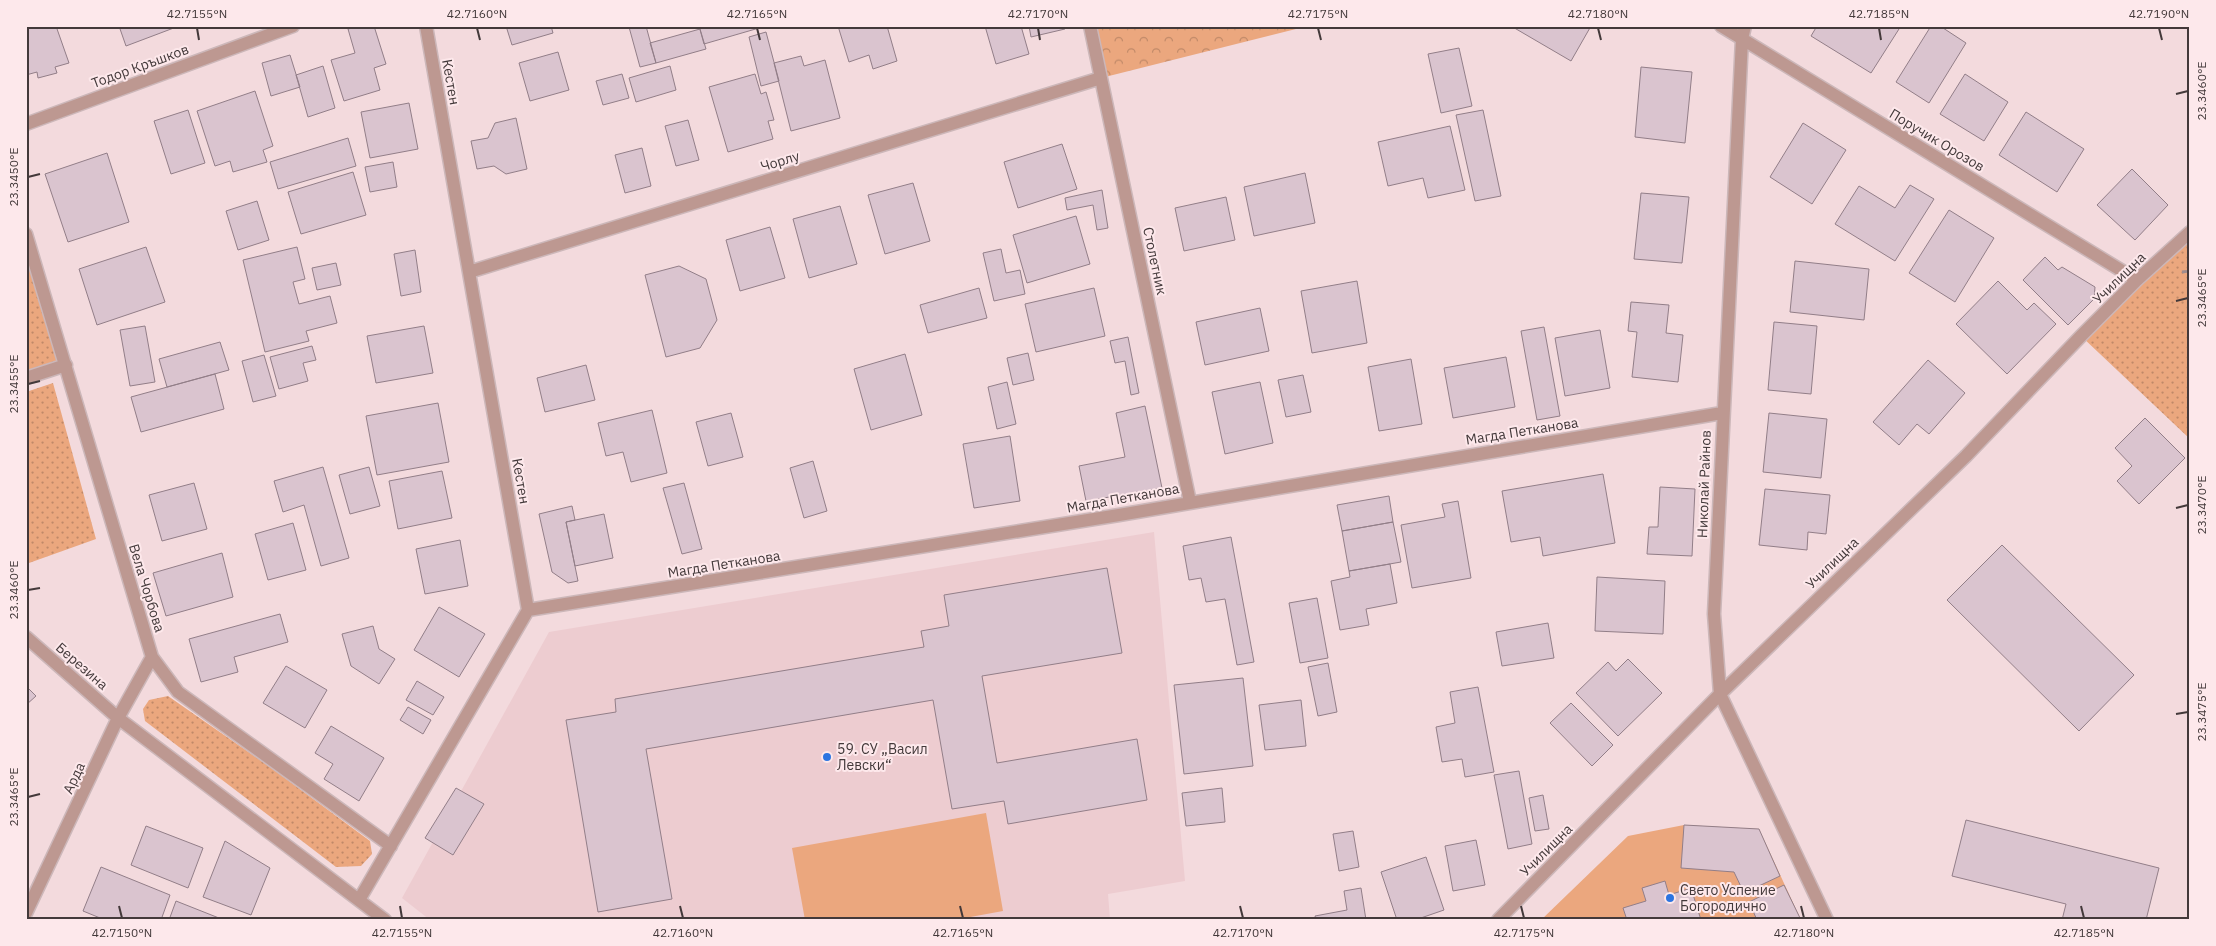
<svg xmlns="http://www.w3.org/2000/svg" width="2216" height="946" font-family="'IBM Plex Sans',sans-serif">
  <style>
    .built { fill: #edccd0 }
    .grass { fill: url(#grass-dots) }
    .park { fill: url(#park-crowns) }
    .garden { fill: #eba77e }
    .building { fill: #dac4cf; stroke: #927e88 }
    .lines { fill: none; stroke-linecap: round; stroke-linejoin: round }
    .minor-casing { stroke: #ccb7b9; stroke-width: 15 }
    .path { stroke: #9e8c8e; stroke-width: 3; stroke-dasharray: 5 2.5; stroke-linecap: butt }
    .minor { stroke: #bd9891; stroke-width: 12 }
    .ticks { fill: none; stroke: #43393a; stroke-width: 2 }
    .poi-dot { fill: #2c75e1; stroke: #fde8eb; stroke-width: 2 }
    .labels { text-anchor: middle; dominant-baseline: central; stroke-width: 4; stroke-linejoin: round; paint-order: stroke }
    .street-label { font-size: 14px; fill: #43393a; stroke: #fde8eb }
    .poi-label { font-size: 14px; fill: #43393a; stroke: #fde8eb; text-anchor: start }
    .neatline { fill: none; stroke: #43393a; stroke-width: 2 }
    .ticks-label { font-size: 12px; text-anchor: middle; fill: #43393a }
  </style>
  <defs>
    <pattern id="grass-dots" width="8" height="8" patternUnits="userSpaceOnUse" patternTransform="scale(1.25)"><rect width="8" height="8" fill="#eba77e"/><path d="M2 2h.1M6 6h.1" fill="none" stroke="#c08968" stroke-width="1.8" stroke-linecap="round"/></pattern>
    <pattern id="park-crowns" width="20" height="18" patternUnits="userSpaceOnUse" patternTransform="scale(1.25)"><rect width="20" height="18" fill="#eba77e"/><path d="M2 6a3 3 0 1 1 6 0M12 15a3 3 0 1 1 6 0" fill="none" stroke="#c08968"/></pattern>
  </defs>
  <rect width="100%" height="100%" fill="#f3dadd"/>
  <!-- built -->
  <path class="built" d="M1154,532l31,349 -77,13 2,26h-680l-28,-22 147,-266z"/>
  <!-- grass -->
  <path class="grass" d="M2190,232v207l-109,-103z
    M26,234l40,131 -40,13z
    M53,383l43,156 -67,24 -3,-11v-160z
    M168,696l102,71 100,74 2,13 -11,12 -25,1 -191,-146 -2,-12 6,-9z"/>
  <!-- park -->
  <path class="park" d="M1090,26h218l-207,52z"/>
  <!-- garden -->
  <path class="garden" d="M986,813l17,98 -49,9h-149l-13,-72z
    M1684,825l75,4 42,91h-260l87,-84z"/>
  <!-- building -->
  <path class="building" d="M26,26h30l13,37 -14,4 2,6 -19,5 -1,-6 -11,3z
    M119,26h60l-53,20z
    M359,26h15l12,38 -12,4 6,22 -36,11 -13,-41 24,-7 -7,-24z
    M506,26h45l2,7 -41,12z
    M646,26l10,37 -16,4 -11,-40z
    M699,26h67l-62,18z
    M838,26h49l10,35 -24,8 -4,-14 -20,7z
    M985,26h36l8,28 -33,10z
    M1029,26h36v3l-34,8z
    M1511,26h80l-20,35z
    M1817,26h78l4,3 -28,44 -60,-37z
    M1931,26h9l26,17 -37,60 -33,-21z
    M700,29l6,20 -50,14 -6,-20z
    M766,32l13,49 -18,5 -12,-49z
    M1459,48l13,58 -31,7 -13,-59z
    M558,52l11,38 -39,11 -11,-38z
    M290,55l10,32 -29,9 -9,-33z
    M801,56l3,10 21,-6 15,58 -49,13 -17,-68z
    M323,66l12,42 -27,9 -12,-42z
    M670,66l6,24 -40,12 -7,-24z
    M1641,67l51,5 -7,71 -50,-6z
    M622,74l7,24 -26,7 -7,-24z
    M755,74l6,20 5,-2 8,28 -6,1 5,18 -45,13 -19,-65z
    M1965,74l43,28 -24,39 -44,-27z
    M255,91l18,55 -10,4 4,12 -34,10 -3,-11 -15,5 -18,-55z
    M409,103l9,46 -48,9 -9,-46z
    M188,110l17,53 -34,11 -17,-53z
    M1483,110l18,86 -26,5 -19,-86z
    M2026,112l58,37 -27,43 -58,-37z
    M516,118l11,51 -21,5 -12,-8 -17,3 -6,-28 17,-3 7,-15z
    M688,120l11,40 -23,6 -11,-40z
    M1803,123l43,27 -34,54 -42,-27z
    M1450,126l15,64 -37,8 -5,-20 -35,8 -10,-44z
    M348,138l8,28 -78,23 -8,-27z
    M1062,144l15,45 -59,19 -14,-46z
    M642,148l9,38 -26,7 -10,-38z
    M107,153l22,69 -61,20 -23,-68z
    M393,162l4,25 -27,5 -5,-25z
    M2132,169l36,36 -33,35 -38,-35z
    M353,172l13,43 -65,19 -13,-42z
    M1305,173l10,50 -61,13 -10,-49z
    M913,183l17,58 -45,13 -17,-59z
    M1910,185l24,14 -39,62 -60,-37 24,-38 36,22z
    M1102,190l6,38 -11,2 -4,-25 -26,5 -2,-12z
    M1641,193l48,4 -7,66 -48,-4z
    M1226,197l9,43 -51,11 -9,-43z
    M257,201l12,39 -31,10 -12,-39z
    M840,206l17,58 -48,14 -16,-59z
    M1949,210l45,28 -39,64 -46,-29z
    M1076,216l14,48 -63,19 -14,-48z
    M770,227l15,51 -45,13 -14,-51z
    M146,247l19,55 -68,23 -18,-56z
    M297,247l8,32 -12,3 6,22 31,-8 7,27 -31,8 3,10 -44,11 -22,-92z
    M1001,249l5,24 14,-3 5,24 -31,7 -11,-48z
    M415,250l6,42 -20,4 -7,-42z
    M2045,257l13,13 4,-3 33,20 -1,12 -26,26 -45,-45z
    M1795,261l74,8 -5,51 -74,-8z
    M336,263l5,22 -24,5 -5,-22z
    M679,266l27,13 11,41 -17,28 -34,9 -21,-82z
    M1357,281l10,62 -55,10 -11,-62z
    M1998,281l29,29 7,-7 22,21 -49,50 -51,-50z
    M979,288l8,30 -59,15 -8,-28z
    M1094,288l11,48 -69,16 -11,-48z
    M1631,302l38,3 -3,28 17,2 -5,47 -46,-5 5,-45 -9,-1z
    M1260,308l9,43 -64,14 -9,-43z
    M1774,322l43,4 -6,68 -43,-4z
    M145,326l10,56 -25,4 -10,-56z
    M424,326l9,47 -57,10 -9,-47z
    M1544,327l16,89 -23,4 -16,-89z
    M1600,330l10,58 -45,8 -10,-58z
    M1128,337l11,56 -8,2 -6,-34 -10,2 -5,-22z
    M220,342l9,28 -62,17 -8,-28z
    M312,346l4,14 -13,3 5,18 -29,8 -9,-32z
    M1028,353l6,27 -21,5 -6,-27z
    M905,354l17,61 -51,15 -17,-61z
    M264,355l12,41 -23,6 -11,-41z
    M1506,357l9,50 -62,11 -9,-50z
    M1411,359l11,65 -43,7 -11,-64z
    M1928,360l37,33 -36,41 -12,-10 -18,21 -26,-23z
    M586,365l9,35 -50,12 -8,-34z
    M215,374l9,35 -83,23 -10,-35z
    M1303,375l8,37 -25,5 -8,-37z
    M1007,382l9,42 -19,5 -9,-42z
    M1260,382l13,61 -48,11 -13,-62z
    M438,403l11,59 -72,13 -11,-59z
    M1145,406l17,82 -76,13 -7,-35 46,-9 -9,-44z
    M652,410l15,63 -36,9 -8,-30 -17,4 -8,-33z
    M731,413l12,44 -35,9 -12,-44z
    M1769,413l58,6 -6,59 -58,-6z
    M2145,418l40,40 -46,46 -22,-23 15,-15 -17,-18z
    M1010,436l10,65 -46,7 -11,-64z
    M813,461l14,50 -23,7 -14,-50z
    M323,467l26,91 -28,8 -17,-61 -21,7 -9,-31z
    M369,467l11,39 -30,8 -11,-39z
    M442,471l10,47 -54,11 -9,-48z
    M1603,474l12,69 -72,13 -3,-19 -29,5 -9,-51z
    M194,483l13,46 -45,12 -13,-46z
    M684,483l18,66 -20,5 -19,-66z
    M1660,487l35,2 -3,67 -45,-2 2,-27h9z
    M1765,489l65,6 -4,39 -18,-2 -1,18 -48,-5z
    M1389,496l4,26 -51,9 -5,-26z
    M1458,501l13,77 -59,10 -11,-63 44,-8 -3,-13z
    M572,506l3,14 -9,2 12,59 -10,2 -16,-11 -13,-58z
    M604,514l9,44 -38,8 -9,-44z
    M1393,522l8,40 -52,9 -7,-40z
    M293,523l13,47 -38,10 -13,-46z
    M1231,537l23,125 -17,3 -12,-66 -19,3 -5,-24 -12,2 -6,-34z
    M460,540l8,46 -43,8 -9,-45z
    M2002,545l132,130 -55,56 -132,-131z
    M222,553l11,44 -67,19 -13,-43z
    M1390,564l7,39 -31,6 3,16 -29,5 -9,-49 19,-4 -1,-6z
    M1107,568l15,85 -140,23 15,87 140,-24 10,61 -139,24 -4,-23 -52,8 -19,-109 -287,49 26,150 -74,13 -32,-192 50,-8 -1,-13 309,-52 -3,-16 28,-5 -5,-31z
    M1597,577l68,4 -2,53 -68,-3z
    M1317,598l11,60 -28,5 -11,-60z
    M439,607l46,27 -26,43 -45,-27z
    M280,614l8,28 -54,15 4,15 -37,10 -12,-43z
    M1548,623l6,35 -52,8 -6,-34z
    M373,626l6,23 16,10 -16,25 -28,-18 -9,-32z
    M1628,659l34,34 -44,43 -42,-43 32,-31 8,9z
    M1328,663l9,49 -19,4 -10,-49z
    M286,666l41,24 -22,38 -42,-25z
    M1243,678l10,88 -69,8 -10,-89z
    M417,681l27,16 -11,18 -27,-15z
    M26,686l10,10 -10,9z
    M1478,687l16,85 -29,5 -3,-18 -20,3 -6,-35 19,-4 -5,-31z
    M1301,700l5,46 -41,4 -6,-45z
    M1571,703l42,42 -21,21 -42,-43z
    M408,707l23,13 -8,14 -23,-14z
    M331,726l53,32 -25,43 -35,-22 9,-15 -18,-11z
    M1519,771l13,73 -24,5 -14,-74z
    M456,788l28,16 -31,51 -28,-17z
    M1222,788l3,34 -39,4 -4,-33z
    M1543,795l6,34 -14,2 -6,-33z
    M1966,820l193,48 -13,52h-84l4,-16 -114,-28z
    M1684,825l75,4 21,47 -36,17 -10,-21 -53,-4z
    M146,826l57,22 -15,40 -57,-23z
    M1353,831l6,36 -20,4 -6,-37z
    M1476,840l9,45 -32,6 -8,-45z
    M225,841l45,27 -19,47 -48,-18z
    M1426,857l18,53 -29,10h-18l-16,-48z
    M101,867l69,28 -9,25h-56l-22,-9z
    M1665,881l4,14 22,-7 10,32h-74l-4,-12 23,-7 -4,-13z
    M1784,885l17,35h-44l-8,-18z
    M1361,888l5,32h-50l-1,-4 32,-6 -3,-19z
    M176,901l48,19h-55z"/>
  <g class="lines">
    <!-- minor casing -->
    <g class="minor-casing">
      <path id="minor" d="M1090,26l100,476
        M1721,26l416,254
        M1745,26l-3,13 -28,575 6,80 107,226
        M26,124l267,-98
        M26,234l126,423 26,35 213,154
        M469,272l632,-194
        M26,378l40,-13
        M528,610l591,-95 603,-102
        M26,637l92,81 267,202
        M359,900l169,-290 -102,-584
        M26,913l92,-195 34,-61
        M1498,920l222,-226 246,-238 115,-120 56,-56 53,-48"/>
    </g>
    <!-- path -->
    <path class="path" d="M2182,272l8,-1"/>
    <!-- minor -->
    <use href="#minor" class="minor"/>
  </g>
  <!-- ticks -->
  <path class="ticks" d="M197,28l2,12M477,28l3,12M757,28l3,12M1038,28l2,12M1318,28l3,12M1598,28l3,12M1879,28l2,12M2159,28l3,12M2176,94l12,-3M28,177l12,-3M2176,301l12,-3M28,384l12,-3M2176,508l12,-3M28,590l12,-2M2176,714l12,-2M28,797l12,-3M119,906l3,12M400,906l2,12M680,906l3,12M960,906l3,12M1240,906l3,12M1521,906l3,12M1801,906l3,12M2081,906l3,12"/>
  <!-- markers -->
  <g class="poi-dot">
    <circle cx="827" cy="757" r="5"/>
    <circle cx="1670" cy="898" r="5"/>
  </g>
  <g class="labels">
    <!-- street labels -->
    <g class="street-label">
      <text transform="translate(140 66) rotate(-20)">Тодор Кръшков</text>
      <text transform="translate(451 82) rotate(80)">Кестен</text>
      <text transform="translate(1937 140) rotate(31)">Поручик Орозов</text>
      <text transform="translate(780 161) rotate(-17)">Чорлу</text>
      <text transform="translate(1155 261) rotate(78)">Столетник</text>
      <text transform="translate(2119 278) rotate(-44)">Училищна</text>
      <text transform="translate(1522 431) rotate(-9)">Магда Петканова</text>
      <text transform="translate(521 481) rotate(80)">Кестен</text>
      <text transform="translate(1704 484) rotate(-88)">Николай Райнов</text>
      <text transform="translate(1123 498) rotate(-10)">Магда Петканова</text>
      <text transform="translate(1832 563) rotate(-44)">Училищна</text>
      <text transform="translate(724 564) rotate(-9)">Магда Петканова</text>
      <text transform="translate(147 588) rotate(73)">Вела Чорбова</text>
      <text transform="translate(82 666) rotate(41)">Березина</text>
      <text transform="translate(74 778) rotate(-65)">Арда</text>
      <text transform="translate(1546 850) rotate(-45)">Училищна</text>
    </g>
    <!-- poi labels -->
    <g class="poi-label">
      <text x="837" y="749">59. СУ „Васил<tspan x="837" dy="16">Левски“</tspan></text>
      <text x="1680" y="890">Свето Успение<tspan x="1680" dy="16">Богородично</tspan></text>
    </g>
  </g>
  <!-- border -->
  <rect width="2216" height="946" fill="none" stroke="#fde8eb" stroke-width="55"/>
  <rect x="28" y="28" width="2160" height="890" class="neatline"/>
  <g class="ticks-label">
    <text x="197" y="18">42.7155°N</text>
    <text x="477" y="18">42.7160°N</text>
    <text x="757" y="18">42.7165°N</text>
    <text x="1038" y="18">42.7170°N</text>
    <text x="1318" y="18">42.7175°N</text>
    <text x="1598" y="18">42.7180°N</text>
    <text x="1879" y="18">42.7185°N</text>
    <text x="2159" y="18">42.7190°N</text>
    <text transform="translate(2202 91) rotate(-90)" y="4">23.3460°E</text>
    <text transform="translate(14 177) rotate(-90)" y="4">23.3450°E</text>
    <text transform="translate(2202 298) rotate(-90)" y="4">23.3465°E</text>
    <text transform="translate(14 384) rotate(-90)" y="4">23.3455°E</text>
    <text transform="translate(2202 505) rotate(-90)" y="4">23.3470°E</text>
    <text transform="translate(14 590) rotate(-90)" y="4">23.3460°E</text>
    <text transform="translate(2202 712) rotate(-90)" y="4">23.3475°E</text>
    <text transform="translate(14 797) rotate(-90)" y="4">23.3465°E</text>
    <text x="122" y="937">42.7150°N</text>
    <text x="402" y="937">42.7155°N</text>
    <text x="683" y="937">42.7160°N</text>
    <text x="963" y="937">42.7165°N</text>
    <text x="1243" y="937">42.7170°N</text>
    <text x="1524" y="937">42.7175°N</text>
    <text x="1804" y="937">42.7180°N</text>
    <text x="2084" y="937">42.7185°N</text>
  </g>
</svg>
